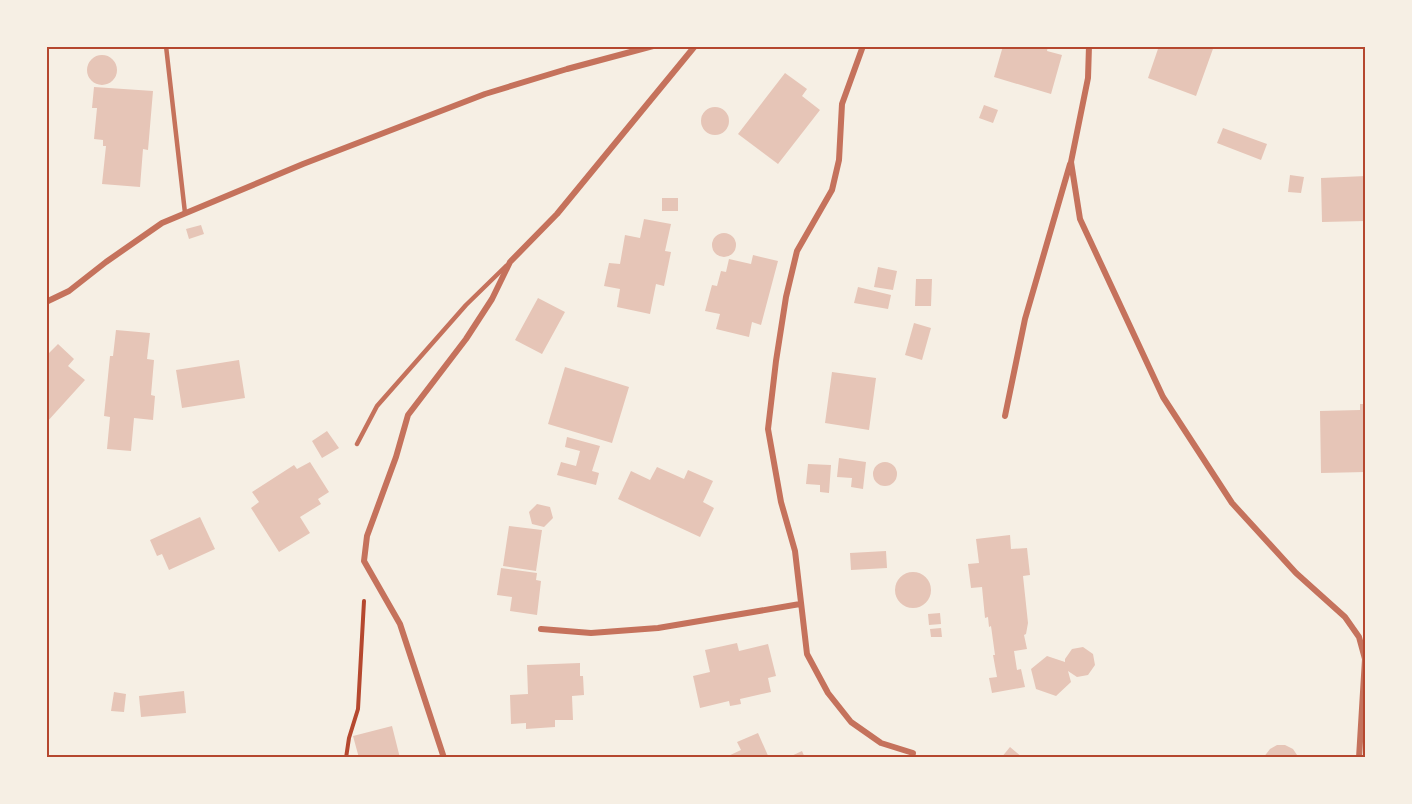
<svg xmlns="http://www.w3.org/2000/svg" width="1412" height="804" font-family="'Playfair Display',serif">
  <style>
    .building { fill: #e6c5b7 }
    .lines { fill: none; stroke-linecap: round; stroke-linejoin: round }
    .path { stroke: #b5482f; stroke-width: 4 }
    .service { stroke: #c5725c; stroke-width: 4.5 }
    .minor { stroke: #c5725c; stroke-width: 6 }
    .neatline { fill: none; stroke: #b5482f; stroke-width: 2 }
  </style>
  <rect width="100%" height="100%" fill="#f6efe4"/>
  <!-- building -->
  <path class="building" d="M1003,46h45l-1,5 15,4 -11,39 -57,-17z
    M1159,46h55l-18,50 -48,-18z
    M87 70a15 15 0 1 1 30 0a15 15 0 1 1-30 0Z
    M785,73l22,16 -5,7 18,14 -42,54 -40,-30z
    M94,87l59,4 -5,59 -5,-1 -3,38 -38,-3 4,-38h-3v-6l-9,-1 3,-31h-5z
    M984,105l14,5 -5,13 -14,-5z
    M701 121a14 14 0 1 1 28 0a14 14 0 1 1-28 0Z
    M1223,128l44,16 -6,16 -44,-17z
    M1290,175l14,2 -3,16 -13,-1z
    M1366,176v45l-44,1 -1,-44z
    M662,198h16v13h-16z
    M644,219l27,5 -6,27 6,1 -7,34 -8,-2 -6,30 -33,-7 3,-18 -16,-3 5,-23 11,1 5,-29 15,3z
    M201,225l3,9 -15,5 -3,-10z
    M712 245a12 12 0 1 1 24 0a12 12 0 1 1-24 0Z
    M753,255l25,6 -17,64 -9,-3 -3,15 -33,-8 4,-15 -15,-3 7,-26 5,1 4,-15 5,1 3,-13 22,5z
    M878,267l19,4 -4,19 -19,-3z
    M916,279h16l-1,27h-16z
    M858,287l33,8 -3,14 -34,-6z
    M538,298l27,14 -23,42 -27,-14z
    M914,323l17,5 -9,32 -17,-5z
    M116,330l34,3 -3,26 7,1 -3,35 4,1 -2,24 -19,-2 -3,33 -24,-2 3,-32 -6,-1 6,-60h3z
    M58,344l16,15 -6,7 17,14 -39,43v-67z
    M239,360l6,38 -63,10 -6,-38z
    M565,367l64,20 -17,56 -64,-19z
    M832,372l44,6 -7,52 -44,-7z
    M1360,404h6v68l-45,1 -1,-62 40,-1z
    M327,431l12,17 -17,10 -10,-17z
    M567,437l33,9 -8,25 7,2 -3,12 -39,-10 4,-13 15,4 4,-15 -15,-4z
    M839,458l27,4 -3,27 -12,-2 1,-9 -15,-1z
    M310,462l19,30 -11,7 3,5 -21,13 10,16 -31,19 -28,-44 8,-6 -7,-10 42,-27 3,4z
    M873 474a12 12 0 1 1 24 0a12 12 0 1 1-24 0Z
    M808,464l23,1 -2,28 -9,-1v-7l-14,-1z
    M657,467l27,12 4,-9 25,11 -10,21 11,6 -14,29 -82,-38 13,-28 19,9z
    M537,504l13,3 3,11 -9,9 -12,-3 -3,-12z
    M200,517l15,32 -46,21 -7,-16 -5,2 -7,-16z
    M509,526l33,4 -6,41 -33,-5z
    M1010,535l1,14 16,-1 3,27 -7,1 5,47 -2,11 -2,1 3,14 -13,2 3,19 4,-1 4,18 -33,6 -3,-15 8,-1 -4,-22h2l-4,-29 -2,1 -1,-10 -3,1 -3,-31 -11,1 -3,-24 11,-1 -3,-24z
    M886,551l1,17 -36,2 -1,-17z
    M501,568l36,5 -1,7 5,1 -4,34 -27,-4 2,-14 -15,-2z
    M895 590a18 18 0 1 1 36 0a18 18 0 1 1-36 0Z
    M940,613l1,11 -12,1 -1,-11z
    M941,628l1,9h-11l-1,-8z
    M737,643l2,8 29,-7 8,32 -8,2 3,14 -31,7 1,5 -11,2 -1,-5 -29,7 -7,-32 17,-4 -5,-22z
    M1083,647l10,7 2,11 -7,10 -11,2 -9,-6 3,11 -15,14 -20,-7 -5,-20 16,-13 18,6v-3l7,-10z
    M580,663v13h3l1,19 -12,1 1,24h-18v7l-29,2v-6l-15,1 -1,-29 18,-1 -1,-29z
    M184,691l2,22 -45,4 -2,-21z
    M114,692l12,2 -2,18 -13,-1z
    M392,726l8,32h-41l-6,-22z
    M758,733l11,25h-45l17,-8 -4,-8z
    M1277,745h8l8,4 6,9h-36l7,-9z
    M1010,747l13,11h-22z
    M802,751l3,7h-18z"/>
  <g class="lines">
    <!-- path -->
    <path class="path" d="M346,758l3,-20 9,-29 6,-108"/>
    <!-- service -->
    <path class="service" d="M166,46l19,167
      M357,444l20,-38 89,-101 40,-39"/>
    <!-- minor -->
    <path class="minor" d="M863,46l-21,58 -3,56 -7,30 -35,61 -11,46 -10,64 -8,68 13,73 14,49 12,103 21,39 23,29 30,21 32,10 -1,5
      M1089,46l-1,32 -17,84 9,57 83,178 69,106 64,70 49,44 14,20 6,22 -6,99
      M46,302l23,-11 37,-29 56,-39 141,-59 182,-70 82,-25 86,-23
      M1005,416l20,-97 45,-155
      M541,629l50,4 67,-5 142,-24
      M444,758l-44,-134 -36,-63 3,-25 29,-79 12,-42 58,-76 26,-40 18,-37 47,-48 138,-168"/>
  </g>
  <!-- border -->
  <rect width="1412" height="804" fill="none" stroke="#f6efe4" stroke-width="96"/>
  <rect x="48" y="48" width="1316" height="708" class="neatline"/>
</svg>
